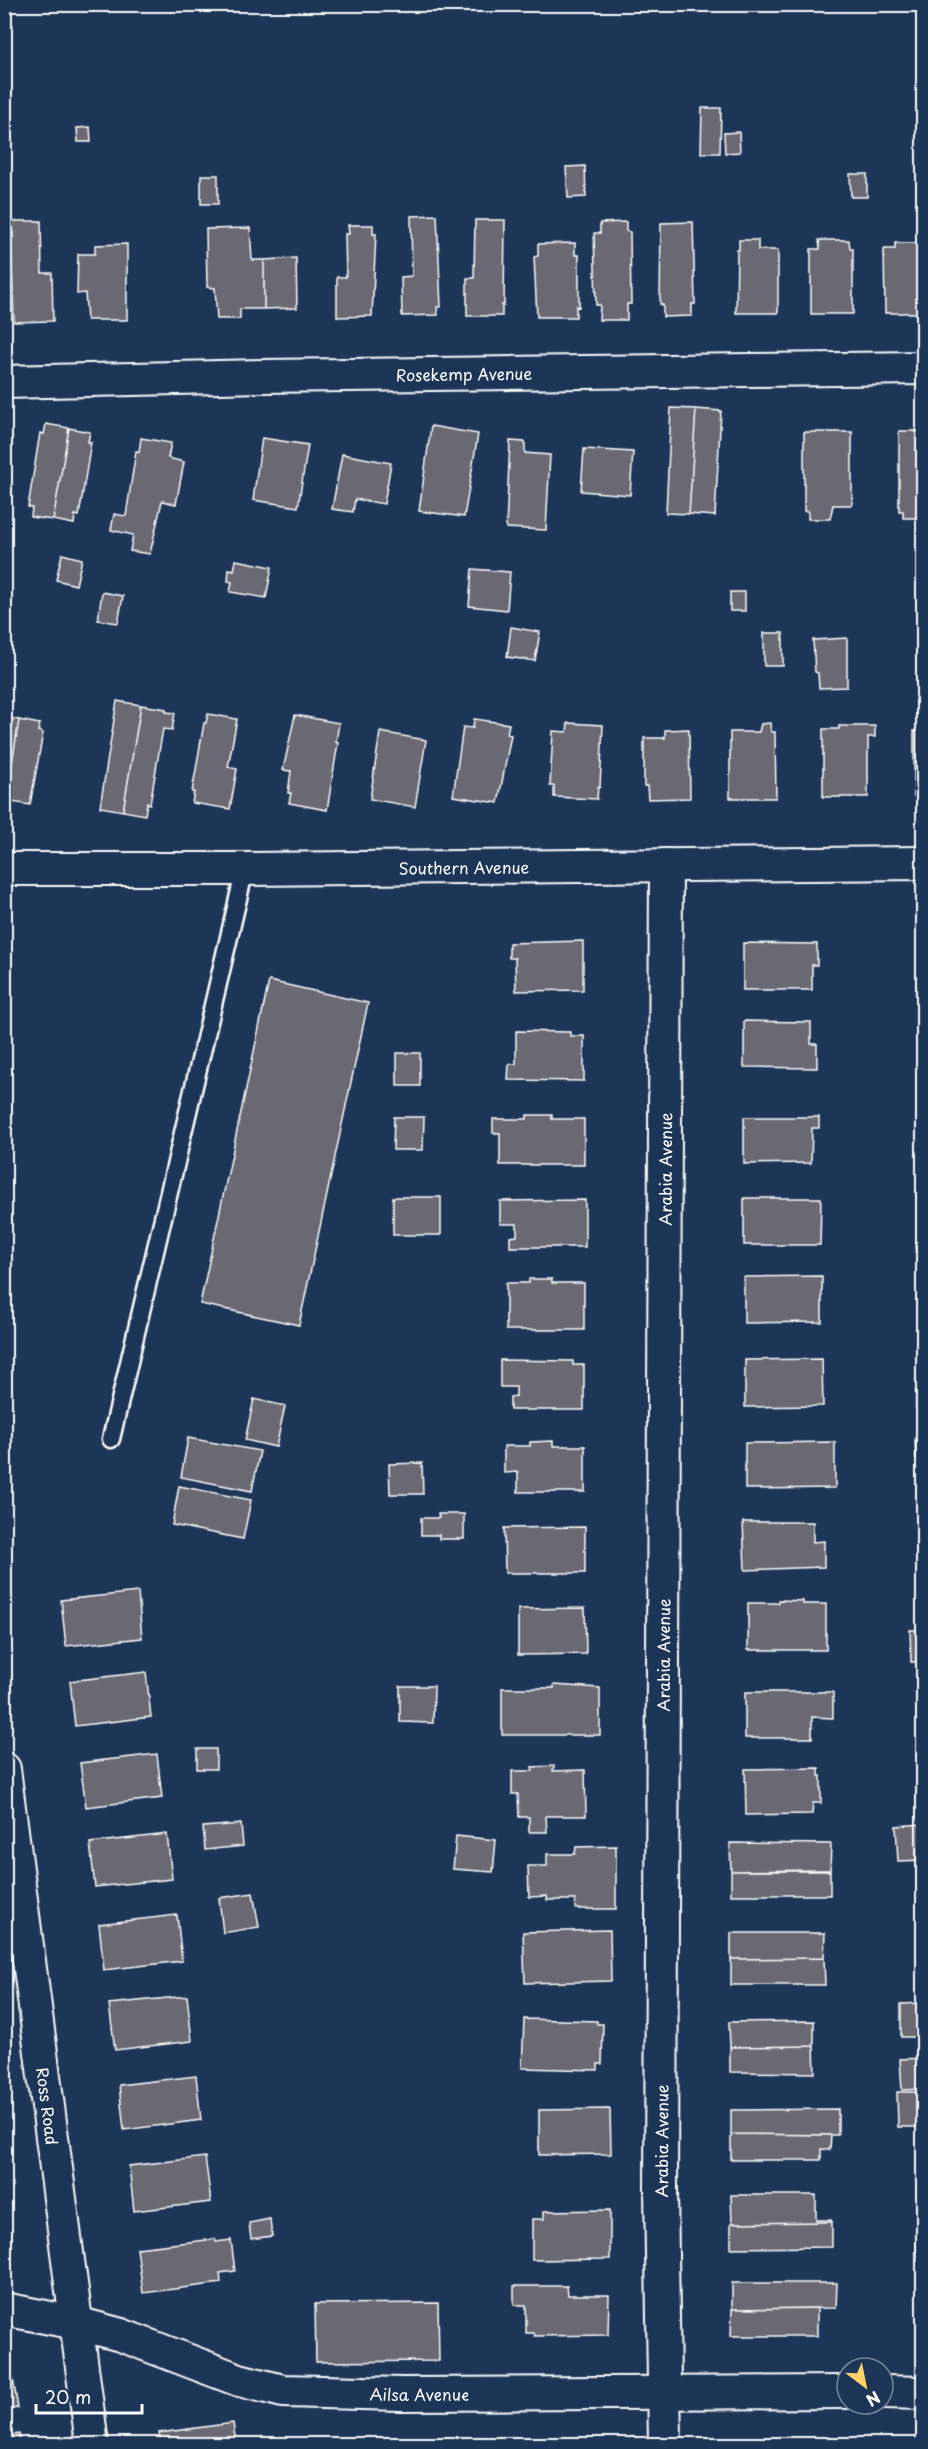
<svg xmlns="http://www.w3.org/2000/svg" width="928" height="2449" font-family="'Playpen Sans',sans-serif">
  <style>
    .building { fill: #6a6973; stroke: #fff; stroke-width: 1.5 }
    .lines { fill: none; stroke-linecap: round; stroke-linejoin: round }
    .lane-casing { stroke: #fff; stroke-width: 21 }
    .street-casing { stroke: #fff; stroke-width: 36 }
    .lane { stroke: #1d3557; stroke-width: 16 }
    .street { stroke: #1d3557; stroke-width: 32 }
    .labels { text-anchor: middle; dominant-baseline: central; stroke-width: 5; stroke-linejoin: round; paint-order: stroke }
    .street-label { font-size: 16px; fill: #fff; stroke: #1d3557 }
  </style>
  <rect width="100%" height="100%" fill="#1d3557"/>
  <filter id="ink" filterUnits="userSpaceOnUse"><feTurbulence type="fractalNoise" baseFrequency=".0167" numOctaves="2"/><feDisplacementMap in="SourceGraphic" scale="12" xChannelSelector="R" yChannelSelector="G"/><feConvolveMatrix kernelMatrix="1 2 1 2 8 2 1 2 1" color-interpolation-filters="sRGB"/></filter>
  <g filter="url(#ink)">
    <!-- building -->
    <path class="building" d="M702,108h19l-1,45h-19z
      M90,127l1,15h-13l-1,-14z
      M739,132l1,20 -15,1 -1,-20z
      M585,166l1,31 -18,1 -2,-31z
      M850,174h17v23h-16z
      M201,175h17v29h-17z
      M437,215l4,92h-4l1,8 -36,1 -1,-39 11,-1 -1,-60z
      M475,220h30l-1,85h-2v11h-35v-38h7z
      M13,221h28l1,52h10l1,48 -39,1 -3,-86 2,1z
      M626,222v9l4,1 1,72h-4v16h-28l1,-15h-4l-2,-72h6v-10z
      M693,222l2,82h-3v12l-29,1v-12l-3,-1 1,-81z
      M348,225h25v9h3l-4,82 -35,1v-40h9l-1,-43h4z
      M250,228l2,32h12v49h-24v10h-23l-2,-31 -8,-1 -1,-58z
      M739,240h19v10h20v63h-42l1,-63h2z
      M819,240h30l1,9h3v65h-42v-65h9z
      M575,243v12h4v52l-3,-1v11h-39l-3,-60 4,-1v-12z
      M895,243h28l1,70h-39l-1,-64h11z
      M127,244v76h-40l-2,-27 -8,1 1,-40h17v-9z
      M296,258l1,50 -33,1v-49z
      M671,408l25,1 -7,105 -23,-1z
      M696,409l25,2 -6,105 -26,-2z
      M46,424l23,4 -16,92 -22,-3 1,-9 -4,-1 12,-74 4,1z
      M431,426l47,8 -14,83 -45,-6z
      M69,428l21,4 -2,10h3l-12,74 -4,-1 -1,9 -21,-4z
      M899,431h25v87h-21v-7h-4z
      M804,432h48v73h-19l-3,14h-22v-8h-4z
      M141,438l30,5 -3,15 16,4 -8,42 -14,-3 -12,53 -20,-3 3,-16 -22,-5 3,-16 12,2 10,-65 3,1z
      M262,438l46,7 -10,62 -45,-7z
      M510,441l15,1v11l25,2 -4,75 -40,-2z
      M584,449l49,3 -3,43 -49,-4z
      M342,454l49,9 -7,41 -29,-5 -2,13 -21,-3z
      M62,554l20,5 -6,26 -20,-5z
      M236,560l36,7 -6,31 -36,-6 2,-10 -4,-1 1,-12 5,1z
      M472,569l38,3 -3,38 -38,-4z
      M102,592l21,4 -5,27 -20,-3z
      M730,592h15v19h-15z
      M511,627l29,5 -5,29 -28,-4z
      M764,633h19v33h-19z
      M847,638v49l-28,1 -1,-15 -3,-1 -2,-32z
      M117,701l24,4 -18,106 -23,-4z
      M141,705l25,4v3l9,1 -3,17 -9,-1 -13,75 -3,-1 -2,12 -22,-4z
      M208,714l29,5 -9,48 9,2 -7,40 -38,-6 2,-11h-2l12,-69h2z
      M295,715l44,8 -3,19 2,1 -11,67 -38,-7 2,-10h-3l3,-22 -8,-1z
      M4,717l15,3 -13,81h-2z
      M474,719l35,5 -2,10 4,1 -13,68 -45,-7 10,-69 10,1z
      M19,720l21,4 -2,7 5,2 -13,72 -24,-4z
      M568,723l35,2 -3,62h-2l-1,12 -43,-2v-11h-4l3,-55 14,1z
      M770,723l1,9h4l1,66h-46v-66h29l2,-8z
      M839,726h36v11h-7v60h-45v-68h16z
      M689,729l1,69 -42,1 -1,-13h-3v-48h21v-8z
      M914,731h10v65h-10z
      M380,732l46,8 -11,67 -45,-8z
      M583,941v49l-67,1 -1,-33h-6v-15z
      M743,943l74,1v21h-5v25h-69z
      M269,981l99,22 -69,322 -99,-21z
      M744,1021l67,1v22h6v24l-73,-1z
      M516,1031l54,1v4h14v45l-76,-1 1,-16h7z
      M397,1053h23v33h-23z
      M527,1115h25v4h32v46h-84v-32h-7v-14h34z
      M394,1117h30l-1,33h-30z
      M744,1117h75v11h-7l-1,35 -67,1z
      M393,1197h48v38h-48z
      M744,1198h77l-1,47h-76z
      M585,1200v47h-75v-10l7,-1v-12h-17v-23z
      M4,1256l5,1 -5,26z
      M822,1276v46l-78,1v-46z
      M529,1279h23v4h32v47h-78v-47h23z
      M4,1284l5,1 -5,25z
      M822,1359l1,47 -78,1v-47z
      M500,1360l73,1v4h11v45h-74v-13l6,-1v-9h-16z
      M916,1390h8v19h-8z
      M254,1399l31,7 -9,41 -31,-7z
      M188,1438l72,13 -8,40 -71,-14z
      M915,1438h9v21h-8z
      M553,1441v5h32v46h-67v-20l-14,1v-27h26v-4z
      M835,1442v46l-90,1v-46z
      M422,1463l1,31h-33l-1,-30z
      M179,1486l72,14 -8,39 -71,-14z
      M438,1514h26v25h-25v-4h-18v-17h18z
      M743,1522h70v20l11,-1v26l-79,3z
      M585,1527v46h-80l-1,-45z
      M138,1592l4,46 -76,8 -5,-46z
      M779,1600l24,1v3h23v46h-78v-47h31z
      M585,1608l1,46 -68,1v-46z
      M910,1630h14v32h-13z
      M146,1672l5,45 -76,9 -5,-45z
      M554,1685l46,3v47h-98v-47h52z
      M400,1686h34l-1,37 -33,-1z
      M745,1692h88v26l-21,-1v21h-67z
      M197,1749h19v20h-19z
      M157,1754l5,44 -76,9 -6,-44z
      M554,1766l-1,5 32,-1 1,46h-40l1,16h-18v-15h-10l-1,-23h-6v-23h21l-1,-4z
      M819,1768v8h2v27h-8l-1,11 -66,1 -1,-46z
      M241,1824l2,22 -38,4 -2,-23z
      M924,1824v36l-26,1 -2,-35z
      M167,1834l5,45 -77,8 -5,-44z
      M456,1836l40,4 -3,32 -40,-3z
      M730,1843l101,1 -1,27h-99z
      M616,1846v63h-40l-1,-9h-28v-4l-18,1 -1,-31h19v-12h28l1,-7z
      M828,1870l2,1v24h-99v-24z
      M253,1893l6,34 -36,6 -4,-35z
      M177,1915l5,46 -78,9 -5,-46z
      M610,1930l1,51 -86,2 -2,-51z
      M731,1933h94l-1,25 -93,1z
      M824,1958l1,27h-94v-26z
      M187,1996l5,45 -77,9 -6,-46z
      M924,2003v34h-23v-33z
      M524,2019l73,2v3h6l-1,40h-4v6l-76,-2z
      M814,2021v25l-84,1 -1,-25z
      M814,2046l1,27 -85,-1v-25z
      M924,2058v31l-22,1 -2,-31z
      M196,2076l5,44 -77,10 -5,-45z
      M897,2092h27v35h-26z
      M610,2109l1,45 -72,1v-45z
      M838,2109v26l-107,-1v-24z
      M731,2134l100,1 -1,15 -9,-1v11h-90z
      M205,2157l6,45 -77,9 -5,-45z
      M731,2195h85v25h15l1,2 -100,1z
      M610,2210v49l-78,1v-41h12v-8z
      M270,2219l2,17 -21,3 -2,-16z
      M832,2222v25l-101,1v-25z
      M215,2239l1,3 15,-2 4,31 -15,2 1,10 -78,10 -6,-45z
      M924,2240v20l-6,1 -1,-20z
      M732,2283h105l-1,25 -104,1z
      M514,2286h53l1,9h41l-1,40 -73,1 -1,-3h-8v-28h-12z
      M438,2303l1,58 -123,1 -1,-58z
      M817,2308v28h-86l1,-27z
      M10,2362l8,46 -14,2v-47z
      M233,2423l3,21h-75l-2,-11z
      M19,2434l1,10h-16v-8z
      M541,2438h20l-1,4 43,2h-62z"/>
    <g class="lines">
      <!-- lane casing -->
      <g class="lane-casing">
        <path id="lane" d="M111,1439l134,-570"/>
      </g>
      <!-- street casing -->
      <g class="street-casing">
        <g id="street">
          <path id="s1" d="M4,382l258,-6 662,-8"/>
          <path id="s2" d="M4,869h241l679,-6"/>
          <path id="s3" d="M4,1769l88,675"/>
          <path id="s4" d="M4,2309l72,14 45,12 118,45 44,11 118,3 446,-2"/>
          <path d="M883,2392l41,1"/>
          <path id="s5" d="M665,2444l-4,-254 5,-1325"/>
        </g>
      </g>
      <!-- lane -->
      <use href="#lane" class="lane"/>
      <!-- street -->
      <use href="#street" class="street"/>
    </g>
  </g>
  <g class="labels">
    <!-- street labels -->
    <g class="street-label">
      <text stroke="none"><textPath href="#s1" startOffset="460">Rosekemp Avenue</textPath></text>
      <text stroke="none"><textPath href="#s2" startOffset="460">Southern Avenue</textPath></text>
      <text stroke="none"><textPath href="#s5" startOffset="1275">Arabia Avenue</textPath></text>
      <text stroke="none"><textPath href="#s5" startOffset="789">Arabia Avenue</textPath></text>
      <text stroke="none"><textPath href="#s3" startOffset="340">Ross Road</textPath></text>
      <text stroke="none"><textPath href="#s5" startOffset="303">Arabia Avenue</textPath></text>
      <text stroke="none"><textPath href="#s4" startOffset="428">Ailsa Avenue</textPath></text>
    </g>
  </g>
  <!-- margin -->
  <rect width="928" height="2449" fill="none" stroke="#1d3557" stroke-width="24"/>
  <rect x="12" y="12" width="904" height="2425" fill="none" stroke="#fff" stroke-width="2" filter="url(#ink)"/>
  <!-- north arrow -->
  <g transform="translate(865 2386) rotate(148)"><circle r="28" fill="#1d3557" stroke="#77869a" stroke-width="1.5"/>
  <path d="M0-4.5L10 22L0 15L-10 22Z" fill="#ffd166"/>
  <text y="-9" font-size="16" font-weight="bold" text-anchor="middle" fill="#ffffff">N</text>
  </g>
  <!-- scale -->
  <path d="M36 2404v9h106v-9" fill="none" stroke="#ffffff" stroke-width="3"/>
  <text x="45" y="2404" font-size="18" fill="#ffffff" stroke="#1d3557" stroke-width="4.5" paint-order="stroke">20 m</text>
</svg>
